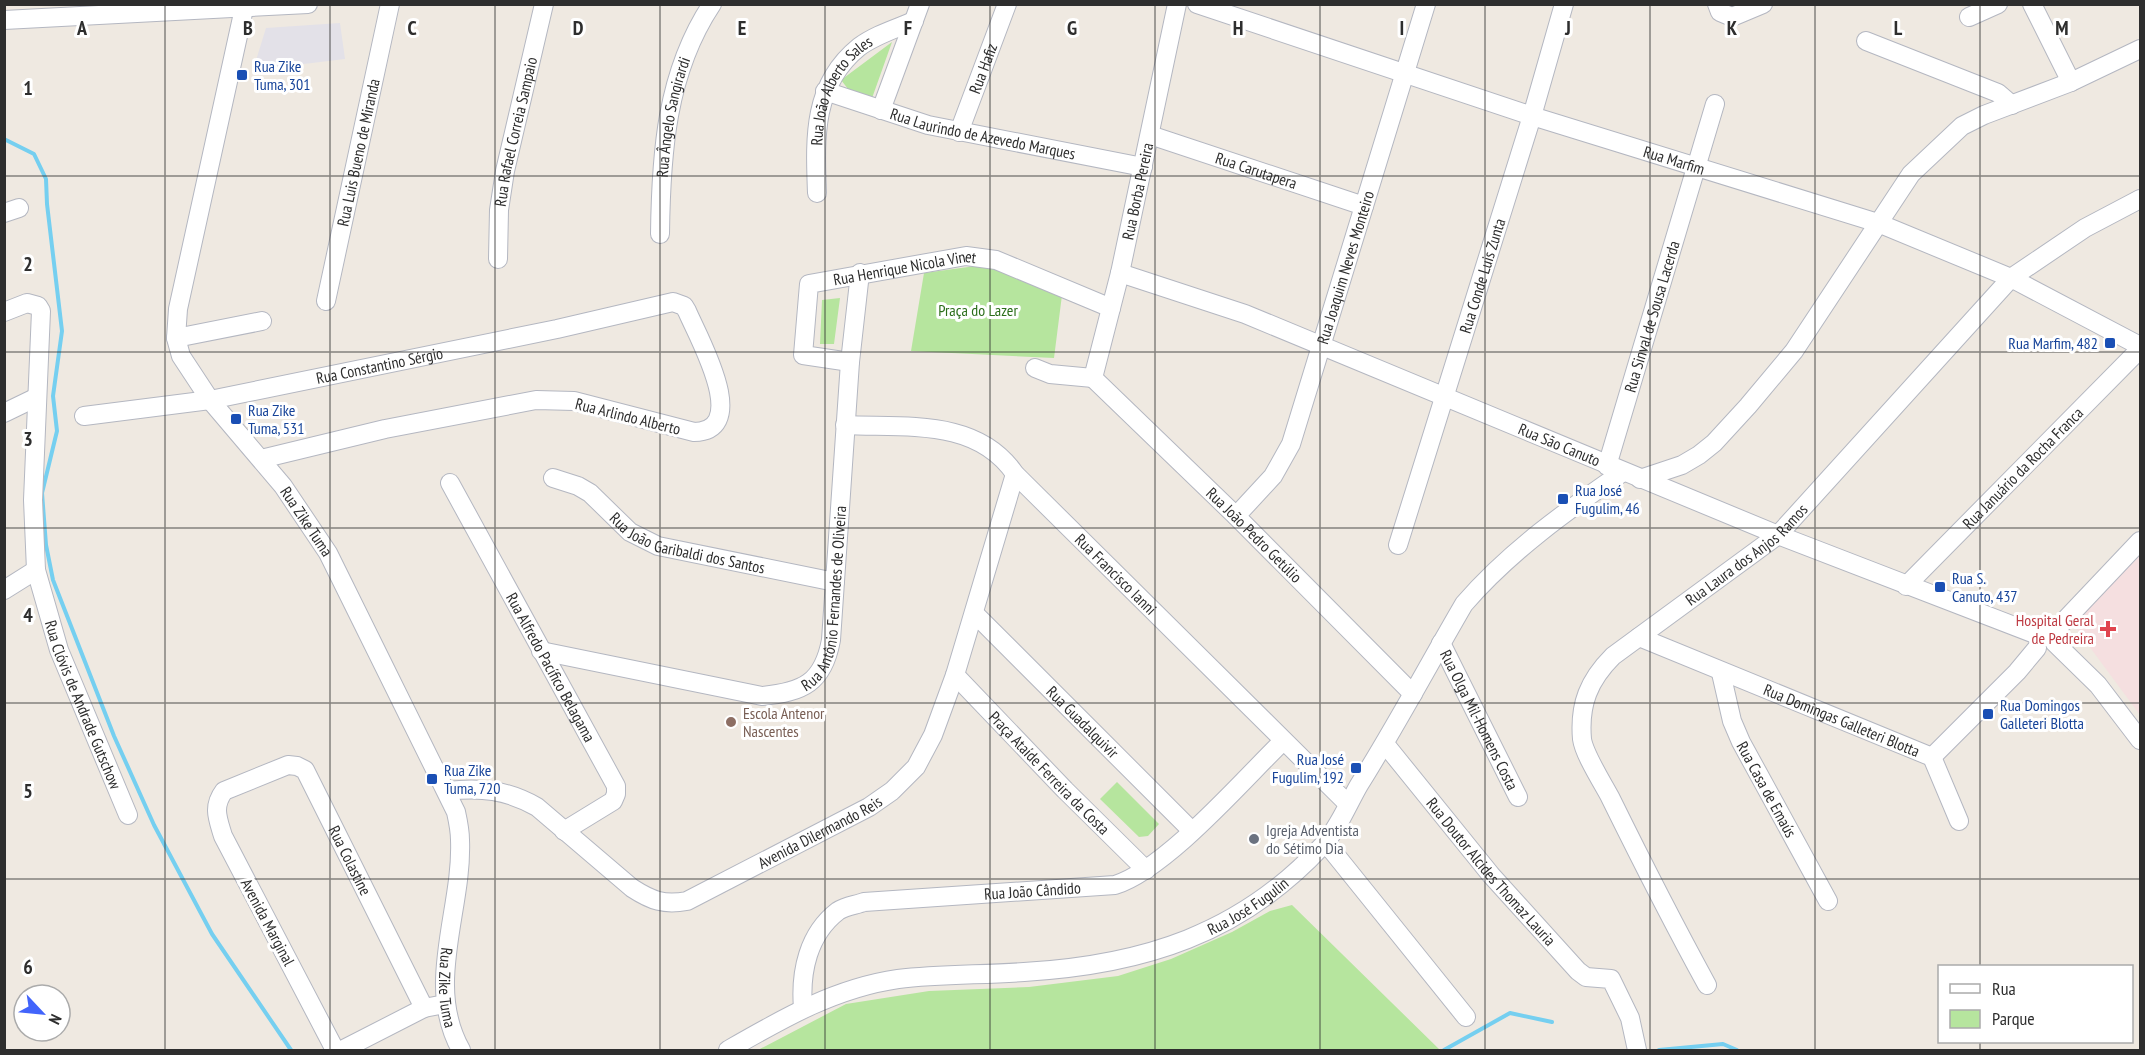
<svg xmlns="http://www.w3.org/2000/svg" width="2145" height="1055" font-family="'PT Sans Narrow',sans-serif">
  <style>
    .industrial { fill: #e3e1e8 }
    .medical { fill: #f5dfe0 }
    .green { fill: #b6e59e }
    .lines { fill: none; stroke-linecap: round; stroke-linejoin: round }
    .stream { stroke: #75cff0; stroke-width: 4 }
    .minor-casing { stroke: #b4b7c1; stroke-width: 20 }
    .minor { stroke: #fff; stroke-width: 18 }
    .grid { fill: none; stroke: #2e2e2e; stroke-width: 1.5; stroke-opacity: 0.55 }
    .transit-dot { fill: #1a4fb4; stroke: #fff; stroke-width: 2 }
    .health-dot { fill: #e0444e; stroke: #fff; stroke-width: 2 }
    .education-dot { fill: #8d6e63; stroke: #fff; stroke-width: 2 }
    .worship-dot { fill: #6b7280; stroke: #fff; stroke-width: 2 }
    .labels { text-anchor: middle; dominant-baseline: central; stroke-width: 6; stroke-linejoin: round; paint-order: stroke }
    .transit-label { font-size: 16px; fill: #164399; stroke: #fff; text-anchor: start }
    .street-label { font-size: 16px; fill: #2e2e2e; stroke: #fff }
    .park-label { font-size: 16px; fill: #2c6e1b; stroke: #fff }
    .health-label { font-size: 16px; fill: #be3a42; stroke: #fff; text-anchor: end }
    .education-label { font-size: 16px; fill: #785e54; stroke: #fff; text-anchor: start }
    .worship-label { font-size: 16px; fill: #5b616d; stroke: #fff; text-anchor: start }
    .grid-label { font-size: 20px; text-anchor: middle; font-weight: bold; fill: #2e2e2e; stroke: #fff; stroke-width: 6; stroke-linejoin: round; paint-order: stroke }
  </style>
  <rect width="100%" height="100%" fill="#efe9e1"/>
  <!-- industrial -->
  <path class="industrial" d="M340,23l5,36 -92,11 13,-42z"/>
  <!-- medical -->
  <path class="medical" d="M2140,552v163l-68,-92z"/>
  <!-- green -->
  <path class="green" d="M892,42l-21,59 -19,-7 -11,-14z
    M983,265l79,30 -8,63 -143,-7 13,-78z
    M840,298l-6,46h-14l2,-44z
    M1117,782l42,42 -11,12 -9,1 -39,-38z
    M1292,905l148,145h-682l88,-46 83,-13 100,-4 89,-11 53,-17 61,-27 38,-21z"/>
  <g class="lines">
    <!-- stream -->
    <path class="stream" d="M4,139l30,15 12,25 1,25 15,127 -9,65 4,35 -15,62 4,52 7,35 61,156 40,89 58,109 79,116
      M1444,1050l66,-37 42,9
      M1659,1050l64,-6 14,6"/>
    <!-- minor casing -->
    <g class="minor-casing">
      <g id="minor">
        <path id="s1" d="M245,4l-67,305 -2,29 5,18 29,44 73,86 45,67 128,259c2,9 4,19 4,28 3,70 -36,144 1,210"/>
        <path id="s2" d="M1197,4l335,112 346,107 133,55 129,68"/>
        <path d="M1717,4l3,8 12,5 31,-13"/>
        <path d="M2032,4l39,78"/>
        <path d="M1969,17l29,-13"/>
        <path d="M4,20l304,-16"/>
        <path d="M1866,41l132,52 14,12"/>
        <path id="s3" d="M825,91l103,34 215,42"/>
        <path d="M881,110l39,-106"/>
        <path id="s4" d="M959,132l48,-128"/>
        <path id="s5" d="M1150,135l214,71"/>
        <path id="s6" d="M817,193c-2,-54 -5,-108 42,-146 16,-12 36,-18 55,-26"/>
        <path d="M4,213l15,-5"/>
        <path id="s7" d="M660,234c1,-80 6,-161 52,-230"/>
        <path id="s8" d="M498,259l1,-49 6,-39 39,-167"/>
        <path id="s9" d="M1120,273l125,41 533,221 262,101"/>
        <path id="s10" d="M326,301l64,-297"/>
        <path id="s11" d="M4,312l23,-9 11,3 3,5 -8,189 3,70 23,80 69,165"/>
        <path d="M176,338l86,-17"/>
        <path id="s12" d="M850,362l-47,-7 6,-71 157,-28 30,4 115,48"/>
        <path d="M1035,368l15,6 43,4"/>
        <path id="s13" d="M1093,378l143,138 177,178"/>
        <path id="s14" d="M1093,378l27,-105 57,-269"/>
        <path d="M4,413l33,-16"/>
        <path id="s15" d="M84,416l126,-16 347,-71 116,-27 11,4 3,5c11,26 65,120 7,121l-120,-31 -38,-1 -151,29 -124,30"/>
        <path id="s16" d="M845,425c61,3 132,-7 170,49l333,330"/>
        <path id="s17" d="M1607,466l108,-362"/>
        <path id="s18" d="M553,478l25,8 12,7 40,39 28,14 177,36"/>
        <path d="M1640,479l42,-14 17,-10 15,-12 34,-37 46,-55 117,-177 51,-48 22,-11 87,-33 69,-33"/>
        <path id="s19" d="M450,483l166,303v8l-3,7 -49,30"/>
        <path id="s20" d="M1236,516l37,-40 18,-32 135,-440"/>
        <path id="s21" d="M1398,545l134,-429 32,-112"/>
        <path id="s22" d="M1906,586l234,-237"/>
        <path d="M4,590l32,-20"/>
        <path id="s23" d="M974,613l218,218"/>
        <path d="M2050,636l90,-95"/>
        <path id="s24" d="M1639,637l293,120"/>
        <path d="M2054,642l44,43 42,55"/>
        <path id="s25" d="M1441,643l77,154"/>
        <path id="s26" d="M541,651l221,45c41,-4 61,-13 69,-56l19,-278 10,-89"/>
        <path id="s27" d="M1721,673l11,48 9,21 87,159"/>
        <path id="s28" d="M955,675l110,115 81,80"/>
        <path id="s29" d="M1385,744l106,131 87,96 8,6 25,2 19,39 7,32"/>
        <path d="M1932,757l85,-85 20,-24"/>
        <path d="M1932,757l27,64"/>
        <path id="s30" d="M447,791c34,-4 60,-1 90,16l95,81c20,13 32,17 55,13l182,-94 23,-16 24,-24 17,-32 22,-60 60,-201"/>
        <path d="M1326,843l140,174"/>
        <path id="s31" d="M1707,985c-34,-62 -66,-125 -97,-188 -8,-15 -26,-43 -28,-58 -3,-35 7,-59 31,-83l165,-121 233,-257 74,-50 55,-29"/>
        <path id="s32" d="M803,1008c-3,-36 5,-74 35,-97 7,-5 18,-6 26,-9l251,-17c51,-16 127,-104 167,-143"/>
        <path id="s33" d="M335,1050l-112,-214c-5,-17 -11,-29 1,-45l64,-26 9,1 8,4 119,238 21,-4"/>
        <path d="M342,1050l82,-42"/>
        <path id="s34" d="M728,1050c54,-31 107,-62 170,-71 41,-5 84,-4 126,-7 119,-7 217,-38 299,-127 15,-16 25,-41 36,-60 37,-59 70,-121 105,-181 45,-52 102,-93 159,-132"/>
      </g>
    </g>
    <!-- minor -->
    <use href="#minor" class="minor"/>
  </g>
  <!-- grid -->
  <path class="grid" d="M165,4v1046M330,4v1046M495,4v1046M660,4v1046M825,4v1046M990,4v1046M1155,4v1046M1320,4v1046M1485,4v1046M1650,4v1046M1815,4v1046M1980,4v962M4,176h2136M4,352h2136M4,528h2136M4,703h2136M4,879h2136M1980,1042v8"/>
  <!-- markers -->
  <g class="transit-dot">
    <rect x="236" y="69" width="12" height="12" rx="3"/>
    <rect x="2104" y="337" width="12" height="12" rx="3"/>
    <rect x="230" y="413" width="12" height="12" rx="3"/>
    <rect x="1557" y="493" width="12" height="12" rx="3"/>
    <rect x="1934" y="581" width="12" height="12" rx="3"/>
    <rect x="1982" y="708" width="12" height="12" rx="3"/>
    <rect x="1350" y="762" width="12" height="12" rx="3"/>
    <rect x="426" y="773" width="12" height="12" rx="3"/>
  </g>
  <path class="health-dot" d="M2105 620h6v6h6v6h-6v6h-6v-6h-6v-6h6z"/>
  <circle class="education-dot" cx="731" cy="722" r="6"/>
  <circle class="worship-dot" cx="1254" cy="839" r="6"/>
  <g class="labels">
    <!-- transit labels -->
    <g class="transit-label">
      <text x="254" y="66">Rua Zike<tspan x="254" dy="18">Tuma, 301</tspan></text>
      <text x="2098" y="343" text-anchor="end">Rua Marfim, 482</text>
      <text x="248" y="410">Rua Zike<tspan x="248" dy="18">Tuma, 531</tspan></text>
      <text x="1575" y="490">Rua José<tspan x="1575" dy="18">Fugulim, 46</tspan></text>
      <text x="1952" y="578">Rua S.<tspan x="1952" dy="18">Canuto, 437</tspan></text>
      <text x="2000" y="705">Rua Domingos<tspan x="2000" dy="18">Galleteri Blotta</tspan></text>
      <text x="1344" y="759" text-anchor="end">Rua José<tspan x="1344" dy="18">Fugulim, 192</tspan></text>
      <text x="444" y="770">Rua Zike<tspan x="444" dy="18">Tuma, 720</tspan></text>
    </g>
    <!-- street labels -->
    <g class="street-label">
      <text stroke="none"><textPath href="#s4" startOffset="68">Rua Hafiz</textPath></text>
      <text stroke="none"><textPath href="#s6" startOffset="110">Rua João Alberto Sales</textPath></text>
      <text stroke="none"><textPath href="#s7" startOffset="118">Rua Ângelo Sangirardi</textPath></text>
      <text stroke="none"><textPath href="#s8" startOffset="129">Rua Rafael Correia Sampaio</textPath></text>
      <text stroke="none"><textPath href="#s3" startOffset="164">Rua Laurindo de Azevedo Marques</textPath></text>
      <text stroke="none"><textPath href="#s10" startOffset="152">Rua Luis Bueno de Miranda</textPath></text>
      <text stroke="none"><textPath href="#s2" startOffset="502">Rua Marfim</textPath></text>
      <text stroke="none"><textPath href="#s5" startOffset="112">Rua Carutapera</textPath></text>
      <text stroke="none"><textPath href="#s14" startOffset="192">Rua Borba Pereira</textPath></text>
      <text stroke="none"><textPath href="#s12" startOffset="216">Rua Henrique Nicola Vinet</textPath></text>
      <text stroke="none"><textPath href="#s20" startOffset="276">Rua Joaquim Neves Monteiro</textPath></text>
      <text stroke="none"><textPath href="#s21" startOffset="282">Rua Conde Luis Zunta</textPath></text>
      <text stroke="none"><textPath href="#s17" startOffset="156">Rua Sinval de Sousa Lacerda</textPath></text>
      <text stroke="none"><textPath href="#s15" startOffset="300">Rua Constantino Sérgio</textPath></text>
      <text transform="translate(628 416) rotate(14)">Rua Arlindo Alberto</text>
      <text stroke="none"><textPath href="#s9" startOffset="472">Rua São Canuto</textPath></text>
      <text stroke="none"><textPath href="#s22" startOffset="166">Rua Januário da Rocha Franca</textPath></text>
      <text stroke="none"><textPath href="#s1" startOffset="568">Rua Zike Tuma</textPath></text>
      <text stroke="none"><textPath href="#s13" startOffset="225">Rua João Pedro Getúlio</textPath></text>
      <text stroke="none"><textPath href="#s18" startOffset="154">Rua João Garibaldi dos Santos</textPath></text>
      <text stroke="none"><textPath href="#s31" startOffset="536">Rua Laura dos Anjos Ramos</textPath></text>
      <text stroke="none"><textPath href="#s16" startOffset="327">Rua Francisco Ianni</textPath></text>
      <text stroke="none"><textPath href="#s26" startOffset="363">Rua Antônio Fernandes de Oliveira</textPath></text>
      <text stroke="none"><textPath href="#s19" startOffset="210">Rua Alfredo Pacífico Belagama</textPath></text>
      <text stroke="none"><textPath href="#s11" startOffset="444">Rua Clóvis de Andrade Gutschow</textPath></text>
      <text stroke="none"><textPath href="#s25" startOffset="86">Rua Olga Mil-Homens Costa</textPath></text>
      <text stroke="none"><textPath href="#s24" startOffset="219">Rua Domingas Galleteri Blotta</textPath></text>
      <text stroke="none"><textPath href="#s23" startOffset="154">Rua Guadalquivir</textPath></text>
      <text stroke="none"><textPath href="#s28" startOffset="136">Praça Ataíde Ferreira da Costa</textPath></text>
      <text stroke="none"><textPath href="#s27" startOffset="126">Rua Casa de Emaús</textPath></text>
      <text stroke="none"><textPath href="#s30" startOffset="426">Avenida Dilermando Reis</textPath></text>
      <text stroke="none"><textPath href="#s33" startOffset="477">Rua Colastine</textPath></text>
      <text stroke="none"><textPath href="#s29" startOffset="166">Rua Doutor Alcides Thomaz Lauria</textPath></text>
      <text stroke="none"><textPath href="#s32" startOffset="304">Rua João Cândido</textPath></text>
      <text stroke="none"><textPath href="#s34" startOffset="548">Rua José Fugulin</textPath></text>
      <text transform="translate(268 922) rotate(62)">Avenida Marginal</text>
      <text stroke="none"><textPath href="#s1" startOffset="1072">Rua Zike Tuma</textPath></text>
    </g>
    <!-- park labels -->
    <g class="park-label">
      <text x="978" y="310">Praça do Lazer</text>
    </g>
    <!-- health labels -->
    <g class="health-label">
      <text x="2094" y="620">Hospital Geral<tspan x="2094" dy="18">de Pedreira</tspan></text>
    </g>
    <!-- education labels -->
    <g class="education-label">
      <text x="743" y="713">Escola Antenor<tspan x="743" dy="18">Nascentes</tspan></text>
    </g>
    <!-- worship labels -->
    <g class="worship-label">
      <text x="1266" y="830">Igreja Adventista<tspan x="1266" dy="18">do Sétimo Dia</tspan></text>
    </g>
  </g>
  <g class="grid-label">
    <text x="82" y="35">A</text>
    <text x="248" y="35">B</text>
    <text x="412" y="35">C</text>
    <text x="578" y="35">D</text>
    <text x="742" y="35">E</text>
    <text x="908" y="35">F</text>
    <text x="1072" y="35">G</text>
    <text x="1238" y="35">H</text>
    <text x="1402" y="35">I</text>
    <text x="1568" y="35">J</text>
    <text x="1732" y="35">K</text>
    <text x="1898" y="35">L</text>
    <text x="2062" y="35">M</text>
    <text x="28" y="95">1</text>
    <text x="28" y="271">2</text>
    <text x="28" y="446">3</text>
    <text x="28" y="622">4</text>
    <text x="28" y="798">5</text>
    <text x="28" y="974">6</text>
  </g>
  <!-- border -->
  <rect width="2145" height="1055" fill="none" stroke="#2e2e2e" stroke-width="12"/>
  <!-- legend -->
  <rect x="1938" y="965" width="195" height="78" fill="#ffffff" stroke="#ababab" stroke-width="1.5"/>
  <rect x="1950" y="984" width="30" height="9" fill="#ffffff" stroke="#ababab" stroke-width="1.5"/>
  <text x="1992" y="995" font-size="18" fill="#2e2e2e">Rua</text>
  <rect x="1950" y="1010" width="30" height="18" fill="#b6e59e" stroke="#ababab" stroke-width="1.5"/>
  <text x="1992" y="1025" font-size="18" fill="#2e2e2e">Parque</text>
  <!-- north arrow -->
  <g transform="translate(42 1013) rotate(116)"><circle r="28" fill="#ffffff" stroke="#ababab" stroke-width="1.5"/>
  <path d="M0-4.5L10 22L0 15L-10 22Z" fill="#4264fb"/>
  <text y="-9" font-size="16" font-weight="bold" text-anchor="middle" fill="#2e2e2e">N</text>
  </g>
</svg>
